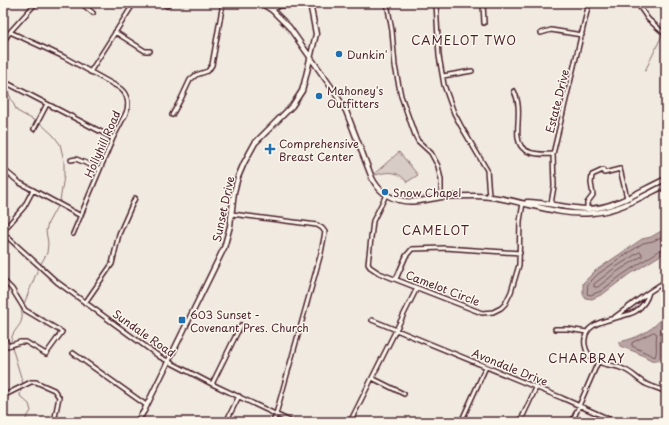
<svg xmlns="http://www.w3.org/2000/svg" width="669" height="425" font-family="'Playpen Sans',sans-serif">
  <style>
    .green { fill: #d8ccc6; stroke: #917678 }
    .water { fill: #b8a4a2; stroke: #8c6f72 }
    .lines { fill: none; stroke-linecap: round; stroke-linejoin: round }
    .shore { stroke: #76545b; stroke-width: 1 }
    .stream { stroke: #8c6f72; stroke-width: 1 }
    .minor-casing { stroke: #4a1f2b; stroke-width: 6 }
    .secondary-casing { stroke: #4a1f2b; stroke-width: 7 }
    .minor { stroke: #fbf7ec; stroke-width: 3 }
    .secondary { stroke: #fbf7ec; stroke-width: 4 }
    .poi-dot { fill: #1f6fb2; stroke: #fbf7ec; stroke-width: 1.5 }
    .labels { text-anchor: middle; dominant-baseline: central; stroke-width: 3; stroke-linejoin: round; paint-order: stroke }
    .poi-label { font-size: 11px; fill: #4a1f2b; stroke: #fbf7ec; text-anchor: start }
    .street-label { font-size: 11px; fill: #4a1f2b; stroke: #fbf7ec }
    .neighbourhood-label { font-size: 12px; letter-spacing: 1px; fill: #4a1f2b; stroke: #fbf7ec }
  </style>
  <rect width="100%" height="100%" fill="#f0eae0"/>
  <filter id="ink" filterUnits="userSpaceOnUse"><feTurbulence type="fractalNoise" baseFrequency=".025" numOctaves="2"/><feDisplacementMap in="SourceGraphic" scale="8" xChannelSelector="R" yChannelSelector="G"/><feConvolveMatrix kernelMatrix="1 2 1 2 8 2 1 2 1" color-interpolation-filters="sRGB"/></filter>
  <g filter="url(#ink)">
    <!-- green -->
    <path class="green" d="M399,152l19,23 -11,7c-8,-11 -19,-11 -31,-7l-2,-1z"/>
    <!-- water -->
    <path class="water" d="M663,230l3,1v20l-2,2 -40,25 -21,16 -11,5 -7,-1 -2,-4v-11l12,-12 47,-32 9,-2z
      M666,313v13l-6,11v19l-2,5h-5l-15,-8 -18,-7 -1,-2v-2c20,-4 36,-13 47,-29z"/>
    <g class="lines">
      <!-- shore -->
      <path class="shore" d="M666,235l-13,6 -10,2 -45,31 -10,10 -1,10 4,1 10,-4 21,-16 40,-26 4,-1
        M640,252l2,1v3l-24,15 -20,16h-4v-3l22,-17z
        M654,332l3,2c-2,8 1,16 -2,23l-23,-11v-3z"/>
      <!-- stream -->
      <path class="stream" d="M645,71l21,-44
        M5,83l6,16 6,12 24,13 12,11 7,9 4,17v15l-4,25 -12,22 -2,8 2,12 -1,10 -9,16 -14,35
        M3,275l9,12
        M11,344c-1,-13 10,-16 11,-26 1,-4 -1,-10 -2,-13
        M12,347l11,37
        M21,389l-1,7 9,8 2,7 -7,11"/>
      <!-- minor casing -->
      <g class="minor-casing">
        <path id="minor" d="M81,3l12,10
          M162,3l5,3
          M387,3l5,28 3,35 6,30 14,39 3,6 13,12 7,13 3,14v17
          M436,3l3,53 5,29 10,28 7,13 26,44 2,26
          M483,3l1,20
          M637,3l11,16 18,16
          M272,10l7,-4 35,-3
          M10,32l54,25 54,30c9,5 12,16 8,26l-13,25 -40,96
          M115,32l30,19h5
          M541,33l10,-3 31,5
          M3,42l7,-10 26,-29
          M90,72l44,-69
          M443,76l29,-5
          M3,81l110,57
          M514,91c15,29 -18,67 39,63
          M172,115l9,-16 9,-19 6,-5 12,-4 4,-6 11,-62
          M34,129l13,-25
          M71,160l5,-1 24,10
          M3,169l17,14 61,33
          M386,195l-13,26 -5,43 2,3 9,6 103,40 11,-1 8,-4 4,-4 6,-12 8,-27 1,-44 3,-18
          M551,204l3,-18 -1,-32 36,-151
          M587,209v-6l6,-8 -2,-12 1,-8 11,-5 1,3 16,-4 7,29
          M232,214l85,11 5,3 3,4 -4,21 -45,161 -3,8
          M3,231l21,-24 9,-17
          M3,233l54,49 103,75 52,27 80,38
          M396,279l10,-23 6,-7 33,-1 75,5
          M3,280l9,9 13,21 37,22 -16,22 -20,-12h-6l-12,4 -5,-10
          M666,281l-17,11c-2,8 -6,14 -13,19 -16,10 -55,6 -51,34 1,7 6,13 12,16 8,5 18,4 26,8 9,3 15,11 23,15 7,3 14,5 20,8
          M85,303l27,-39 7,-30 16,-36
          M615,317l34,-25
          M372,320l190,78 54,24
          M555,329h13l19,3
          M73,353l73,52
          M372,378l32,16
          M212,384l29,-59
          M3,396l28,-14h5l18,8 5,7 -5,25
          M226,422l13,-26
          M350,422l67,-134
          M461,422l25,-55
          M520,422l16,-34
          M572,422l26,-60"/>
      </g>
      <!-- secondary casing -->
      <g class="secondary-casing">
        <path id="secondary" d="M261,3l11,7 17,17 45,64 12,20 26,67c6,12 15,19 27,22 14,4 29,-1 43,-3 11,-1 22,-1 33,-1 40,0 77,21 117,17 27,-2 51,-17 74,-28
          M527,202c20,0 41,7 61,7 28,-1 53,-19 78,-30
          M137,422l7,-11 80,-163 6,-22 4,-34 4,-15 6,-14 11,-20 37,-37 10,-15 2,-7 12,-50 -6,-31"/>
      </g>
      <!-- minor -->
      <use href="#minor" class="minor"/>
      <!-- secondary -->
      <use href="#secondary" class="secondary"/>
    </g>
  </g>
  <!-- markers -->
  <g class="poi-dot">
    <circle cx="339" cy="54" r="4"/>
    <circle cx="319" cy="96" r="4"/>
    <path d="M268 143h4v4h4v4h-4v4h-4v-4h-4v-4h4z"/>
    <circle cx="385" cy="192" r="4"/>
    <rect x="178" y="316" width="8" height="8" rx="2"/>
  </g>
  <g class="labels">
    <!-- poi labels -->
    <g class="poi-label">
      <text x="347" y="54">Dunkin'</text>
      <text x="327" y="90">Mahoney's<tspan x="327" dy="13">Outfitters</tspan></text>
      <text x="279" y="143">Comprehensive<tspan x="279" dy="13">Breast Center</tspan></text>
      <text x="393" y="192">Snow Chapel</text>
      <text x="190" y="314">603 Sunset -<tspan x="190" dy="13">Covenant Pres. Church</tspan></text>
    </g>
    <!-- street labels -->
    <g class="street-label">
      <text transform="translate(557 101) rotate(-76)">Estate Drive</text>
      <text transform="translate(102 144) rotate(-66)">Hollyhill Road</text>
      <text transform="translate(223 209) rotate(-78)">Sunset Drive</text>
      <text transform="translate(443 288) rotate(21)">Camelot Circle</text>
      <text transform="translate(144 333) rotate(35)">Sundale Road</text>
      <text transform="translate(510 367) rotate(22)">Avondale Drive</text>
    </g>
    <!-- neighbourhood labels -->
    <g class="neighbourhood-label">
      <text x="464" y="40">CAMELOT TWO</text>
      <text x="436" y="230">CAMELOT</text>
      <text x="587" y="358">CHARBRAY</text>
    </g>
  </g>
  <!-- margin -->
  <rect width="669" height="425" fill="none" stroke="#fbf7ec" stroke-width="16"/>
  <rect x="8" y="8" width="653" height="409" fill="none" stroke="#4a1f2b" stroke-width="1.5" filter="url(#ink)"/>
</svg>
